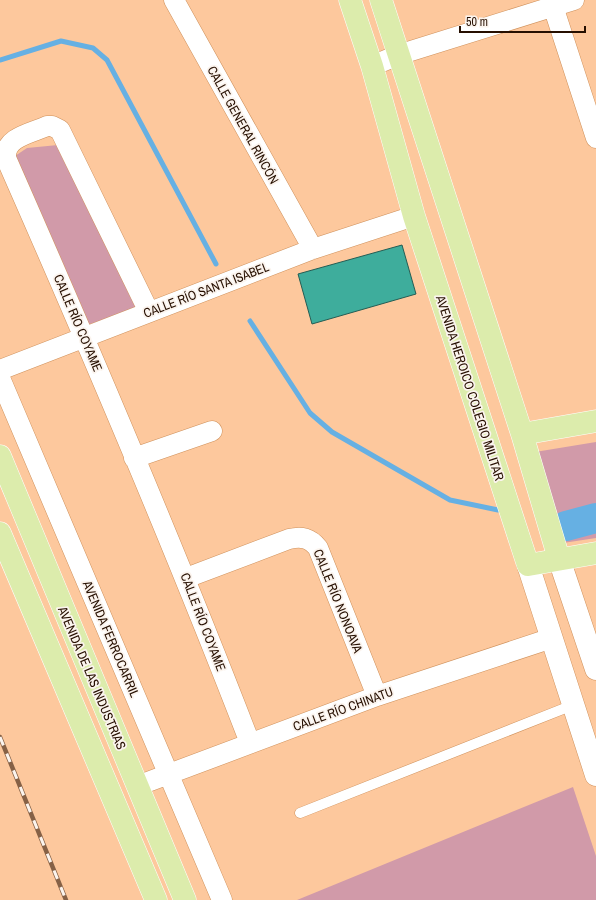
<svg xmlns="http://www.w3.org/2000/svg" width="596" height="900" font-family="'Archivo Narrow',sans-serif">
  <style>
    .park { fill: #d19aa9 }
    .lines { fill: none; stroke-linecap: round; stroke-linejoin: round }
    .stream { stroke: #66b0e3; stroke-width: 5 }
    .river { stroke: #66b0e3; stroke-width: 30 }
    .building { fill: #3ead9c; stroke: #245d54 }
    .lane-casing { stroke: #cf915b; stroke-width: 11 }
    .street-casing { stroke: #cf915b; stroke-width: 21 }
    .secondary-casing { stroke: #cf915b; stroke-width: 23 }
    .primary-casing { stroke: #fff; stroke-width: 23 }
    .lane { stroke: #fff; stroke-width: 10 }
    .street { stroke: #fff; stroke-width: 20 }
    .secondary { stroke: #fff; stroke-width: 22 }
    .primary { stroke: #dcecac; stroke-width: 22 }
    .rail-casing { stroke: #866146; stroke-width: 4.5 }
    .rail { stroke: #fbf4ee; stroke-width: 3; stroke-dasharray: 9; stroke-linecap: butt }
    .labels { text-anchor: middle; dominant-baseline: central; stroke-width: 3.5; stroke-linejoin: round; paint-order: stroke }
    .street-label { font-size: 13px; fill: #260f00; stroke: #fbf4ee }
  </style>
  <rect width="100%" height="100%" fill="#fdc89d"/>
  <!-- park -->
  <path class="park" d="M58,145l82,163 -53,17 -75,-167 15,-10z
    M596,442v96l-33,5 -28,-91z
    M573,787l23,69v44h-299z"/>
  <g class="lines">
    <!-- stream -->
    <path class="stream" d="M0,60l61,-19 32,7 14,12 109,204
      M250,321l60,92 22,19 118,68 48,10"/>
    <!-- river -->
    <path class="river" d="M566,526l30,-8"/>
  </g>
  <!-- building -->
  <path class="building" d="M402,245l14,49 -104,30 -14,-50z"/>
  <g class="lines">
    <!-- lane casing -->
    <g class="lane-casing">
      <path id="lane" d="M300,813l273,-108"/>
    </g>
    <!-- street casing -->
    <g class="street-casing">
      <path id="street" d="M174,0l139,249
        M551,0l45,138
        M372,66l26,-11 176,-55
        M149,312l-89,-182 -8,-4h-5c-15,7 -43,11 -41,32 85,193 168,388 244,585
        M0,370l313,-121 101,-33
        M0,378l222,522
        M134,458l78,-27
        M186,578l103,-39c13,-3 21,-1 29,9l59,148
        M137,786l240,-90 175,-58"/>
    </g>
    <!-- secondary casing -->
    <g class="secondary-casing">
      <path id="secondary" d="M559,559l37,110
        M528,565l68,210"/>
    </g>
    <!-- primary casing -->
    <g class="primary-casing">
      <path id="primary" d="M350,0l22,66 42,150 114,349 68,-12
        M381,0l141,434 37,125
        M522,434l74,-13
        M0,456l185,444
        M0,533l156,367"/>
    </g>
    <!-- lane -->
    <use href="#lane" class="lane"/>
    <!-- street -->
    <use href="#street" class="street"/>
    <!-- secondary -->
    <use href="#secondary" class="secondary"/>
    <!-- primary -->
    <use href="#primary" class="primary"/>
    <!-- rail casing -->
    <g class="rail-casing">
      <path id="rail" d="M0,737l66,163"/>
    </g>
    <!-- rail -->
    <use href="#rail" class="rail"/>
  </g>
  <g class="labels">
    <!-- street labels -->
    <g class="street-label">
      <text transform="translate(243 125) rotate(61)">CALLE GENERAL RINCÓN</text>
      <text transform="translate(206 290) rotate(-21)">CALLE RÍO SANTA ISABEL</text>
      <text transform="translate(78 323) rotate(67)">CALLE RÍO COYAME</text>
      <text transform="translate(470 388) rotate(72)">AVENIDA HEROICO COLEGIO MILITAR</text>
      <text transform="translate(338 601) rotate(68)">CALLE RÍO NONOAVA</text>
      <text transform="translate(203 622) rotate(69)">CALLE RÍO COYAME</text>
      <text transform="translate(111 639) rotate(67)">AVENIDA FERROCARRIL</text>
      <text transform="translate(92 678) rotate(67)">AVENIDA DE LAS INDUSTRIAS</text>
      <text transform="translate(343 709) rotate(-20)">CALLE RÍO CHINATU</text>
    </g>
  </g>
  <!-- scale -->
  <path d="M460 26v6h125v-6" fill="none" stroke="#260f00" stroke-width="2"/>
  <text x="466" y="26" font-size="12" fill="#260f00" stroke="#fbf4ee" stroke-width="3" paint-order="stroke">50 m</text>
</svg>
